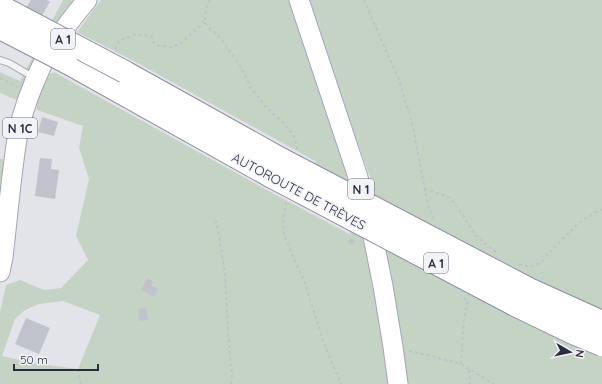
<svg xmlns="http://www.w3.org/2000/svg" width="602" height="384" font-family="Quicksand,sans-serif">
  <style>
    .green { fill: #c5d3c5; fill-rule: evenodd }
    .building { fill: #c0c2cc }
    .lines { fill: none; stroke-linecap: round; stroke-linejoin: round }
    .service-casing { stroke: #acadb7; stroke-width: 8 }
    .primary-casing { stroke: #a3a5b4; stroke-width: 21 }
    .motorway-casing { stroke: #8b8e9f; stroke-width: 24 }
    .path { stroke: #c1c1c8; stroke-width: 2; stroke-dasharray: 3 3; stroke-linecap: butt }
    .service { stroke: #f5f5f8; stroke-width: 6 }
    .primary { stroke: #fff; stroke-width: 19 }
    .motorway { stroke: #fff; stroke-width: 22 }
    .motorway-bridge-casing { stroke: #8b8e9f; stroke-width: 24; stroke-linecap: butt }
    .motorway-bridge { stroke: #fff; stroke-width: 22 }
    .labels { text-anchor: middle; dominant-baseline: central; stroke-width: 3.5; stroke-linejoin: round; paint-order: stroke }
    .shield { fill: #f2f3f7; stroke: #676977; stroke-width: 1 }
    .shield-label { font-size: 12px; font-weight: bold; fill: #2c2e40 }
    .street-label { font-size: 13px; fill: #2c2e40; stroke: #f2f3f7 }
  </style>
  <rect width="100%" height="100%" fill="#e3e4ea"/>
  <!-- green -->
  <path class="green" d="M63,0h24l-60,102 -15,-4 -12,-5v-21l20,9z
    M101,0h190l51,147 28,116 20,121h-390v-72l6,-27 14,-5 24,10 17,-2 27,-28 -12,-24 13,-57 -10,-31 4,-22 -46,-16 -1,-11 8,-22 10,-5 211,117 86,46 -36,-74 -183,-101 -55,-28zM63,301l37,14 -22,54 -45,-6 -31,-7 13,-37 10,-9 14,-6z
    M306,0h296v384h-196l-2,-23 -31,-176z
    M0,159h7l-7,69z"/>
  <!-- building -->
  <path class="building" d="M31,0h16l3,2 -9,15 -15,-9z
    M42,117l16,5 -4,14 -16,-4z
    M40,158l12,1 -1,10 8,1 -4,29 -20,-3z
    M350,238l5,2 -3,5 -4,-3z
    M147,278l6,3 -2,4 7,4 -4,8 -13,-7z
    M146,308l2,12 -9,1 -1,-12z
    M26,318l24,10 -11,26 -24,-10z"/>
  <g class="lines">
    <!-- service casing -->
    <g class="service-casing">
      <path id="service" d="M0,60l9,3 24,14"/>
    </g>
    <!-- primary casing -->
    <g class="primary-casing">
      <path id="primary" d="M299,0l58,174 13,48 13,64 10,61 5,37
        M0,272l3,-15c5,-41 8,-83 15,-124 5,-23 14,-47 24,-68 12,-24 28,-45 45,-65"/>
    </g>
    <!-- motorway casing -->
    <g class="motorway-casing">
      <path id="motorway" d="M66,62l206,115
        M125,72l156,87"/>
    </g>
    <!-- path -->
    <path class="path" d="M210,0l-3,5 -2,12v5l3,5 10,8 23,32 10,21 19,24 13,10 12,16 2,11
      M364,0l35,80 14,47 15,79 6,14
      M115,49l4,-8 17,-7 14,2 2,1 2,6 2,2 16,2 8,-3 25,-22
      M0,78l17,9
      M425,188l25,10 8,10 19,29 19,15
      M286,202l-3,19 1,15 20,45 20,62 17,41
      M216,220l9,53 3,58 4,46 -1,7
      M519,264c6,2 13,3 19,0 4,-2 8,-8 11,-11 17,-16 31,-36 53,-43
      M409,351l14,3 38,10 33,20
      M461,364l3,-44 4,-19 -6,-4
      M78,369l3,15
      M469,370l1,14"/>
    <!-- service -->
    <use href="#service" class="service"/>
    <!-- primary -->
    <use href="#primary" class="primary"/>
    <!-- motorway -->
    <use href="#motorway" class="motorway"/>
    <!-- motorway-bridge casing -->
    <g class="motorway-bridge-casing">
      <path id="motorway-bridge" d="M0,6l125,66
        M0,28l66,34
        M281,159l248,130 73,33
        M272,177l245,129 56,27 29,12"/>
    </g>
    <!-- motorway-bridge -->
    <use href="#motorway-bridge" class="motorway-bridge"/>
  </g>
  <g class="labels">
    <!-- shield labels -->
    <g class="shield">
      <rect x="51" y="29" width="24" height="20" rx="3"/>
      <rect x="3" y="118" width="34" height="20" rx="3"/>
      <rect x="348" y="179" width="26" height="20" rx="3"/>
      <rect x="424" y="253" width="24" height="20" rx="3"/>
    </g>
    <g class="shield-label">
      <text x="63" y="39">A 1</text>
      <text x="20" y="128">N 1C</text>
      <text x="361" y="189">N 1</text>
      <text x="436" y="263">A 1</text>
    </g>
    <!-- street labels -->
    <g class="street-label">
      <text transform="translate(299 191) rotate(28)">AUTOROUTE DE TRÈVES</text>
    </g>
  </g>
  <!-- north arrow -->
  <g transform="translate(570 352) rotate(99)" stroke="#f2f3f7" stroke-width="3" paint-order="stroke">
  <path d="M0-3L7 15L0 10L-7 15Z" fill="#2c2e40"/>
  <text y="-6" font-size="11" font-weight="bold" text-anchor="middle" fill="#2c2e40">N</text>
  </g>
  <!-- scale -->
  <path d="M14 364v6h84v-6" fill="none" stroke="#2c2e40" stroke-width="2"/>
  <text x="20" y="364" font-size="12" fill="#2c2e40" stroke="#f2f3f7" stroke-width="3" paint-order="stroke">50 m</text>
</svg>
